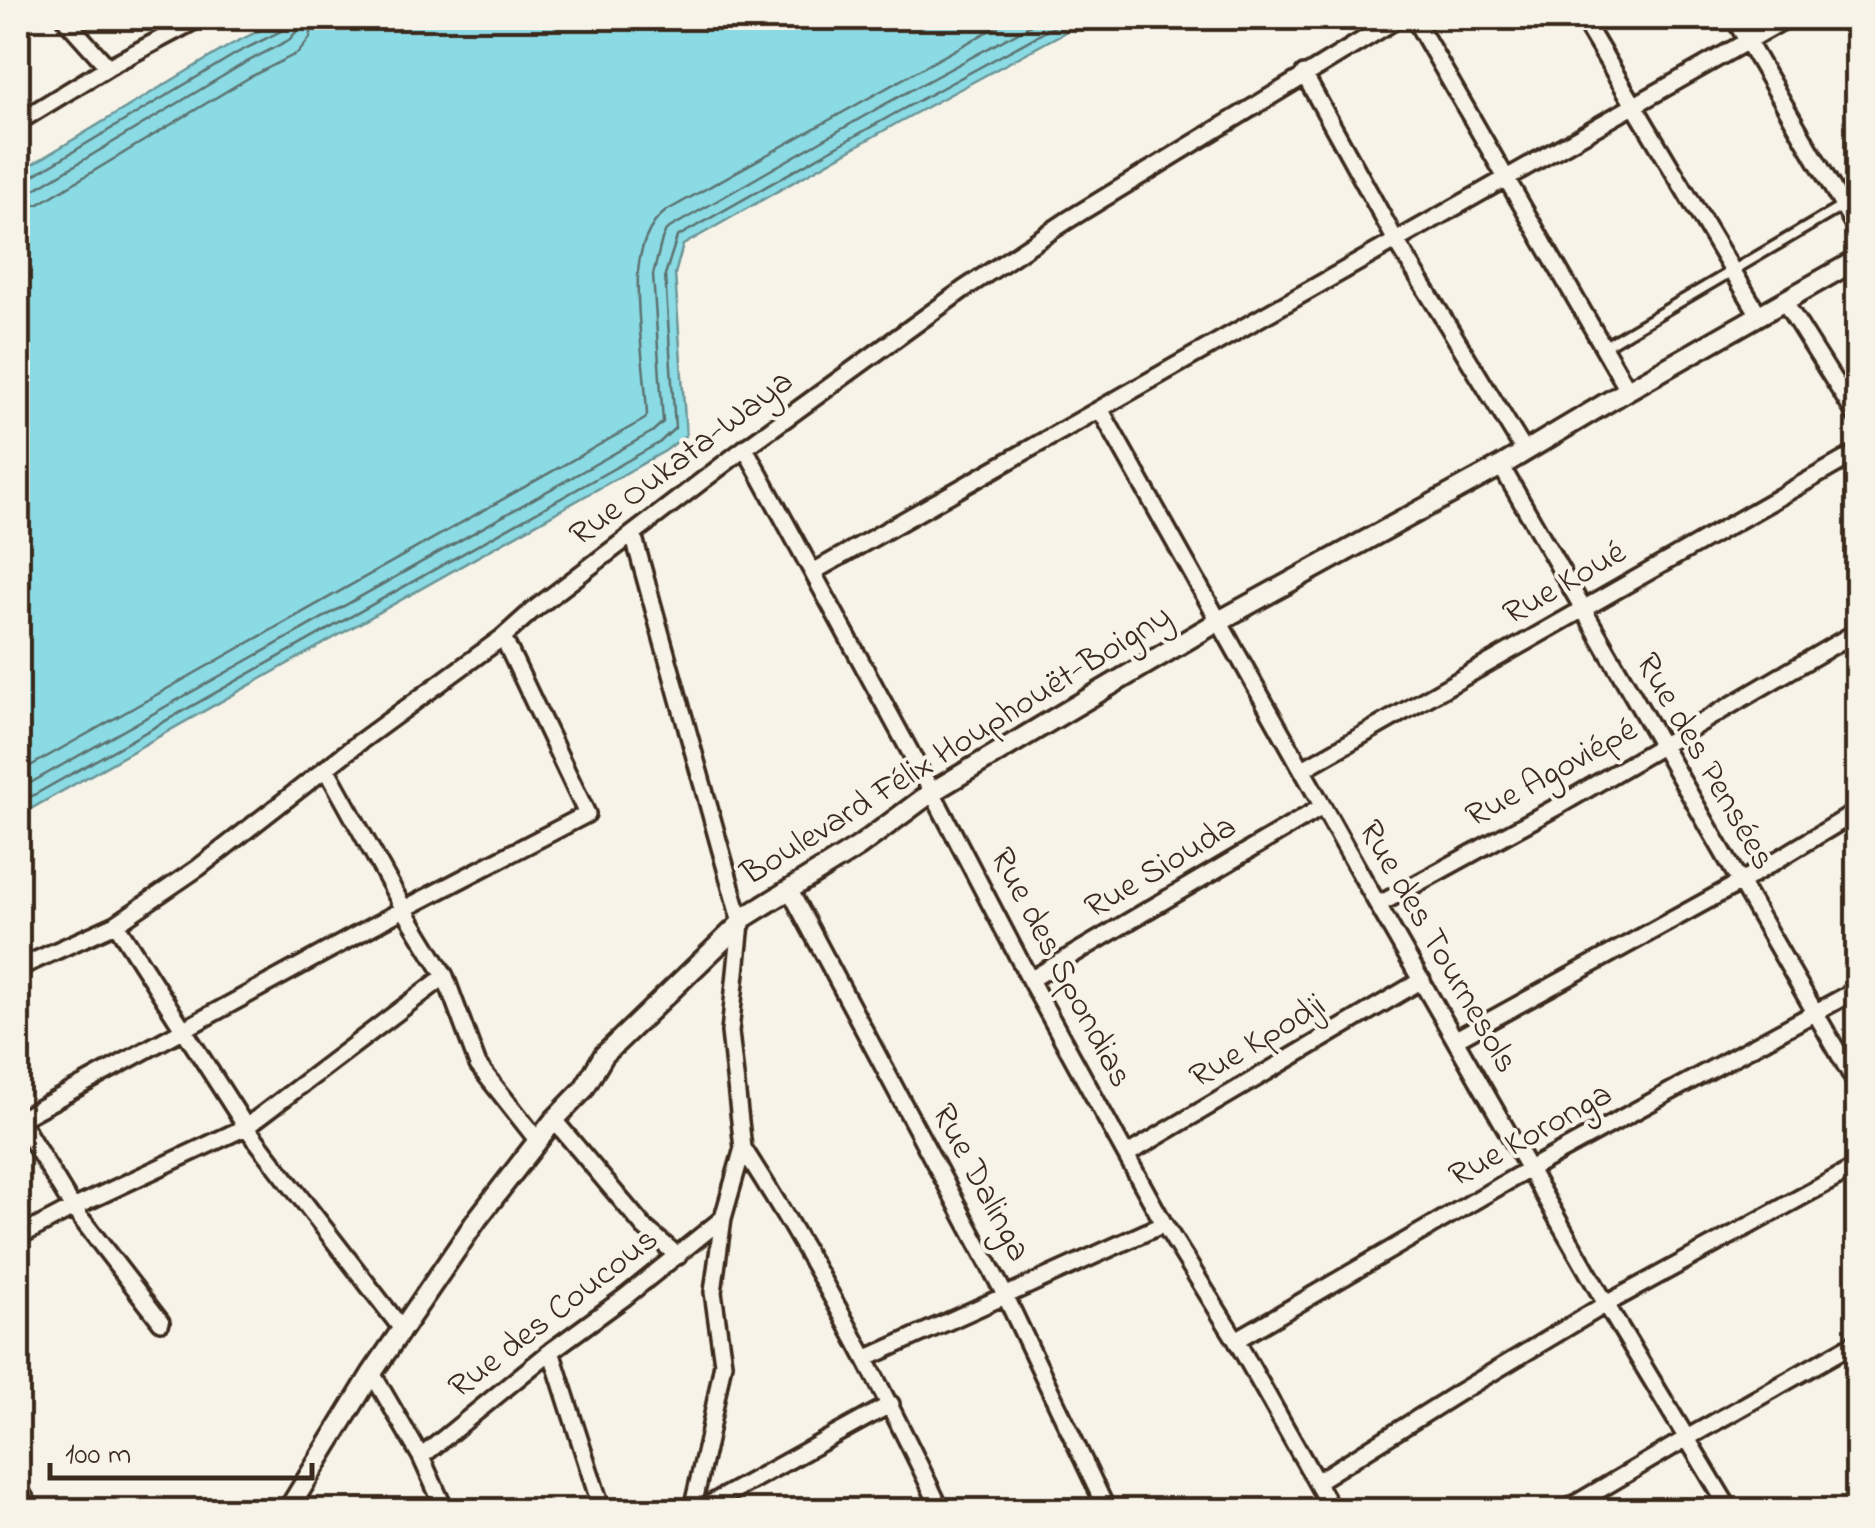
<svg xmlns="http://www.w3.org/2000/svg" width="1875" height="1528" font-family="'Indie Flower',sans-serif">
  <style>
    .water { fill: #8bdbe5; stroke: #6b9495; stroke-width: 2.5 }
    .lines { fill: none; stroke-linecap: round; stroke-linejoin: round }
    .shore { stroke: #5b716e; stroke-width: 2.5 }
    .service-casing { stroke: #3b2a1e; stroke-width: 15 }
    .minor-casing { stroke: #3b2a1e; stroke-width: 22 }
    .tertiary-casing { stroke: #3b2a1e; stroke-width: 25 }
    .service { stroke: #f7f3e8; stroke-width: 8 }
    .minor { stroke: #f7f3e8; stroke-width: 15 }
    .tertiary { stroke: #f7f3e8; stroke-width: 18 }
    .labels { text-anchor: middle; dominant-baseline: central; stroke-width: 8; stroke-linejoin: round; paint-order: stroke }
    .street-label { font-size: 35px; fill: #3b2a1e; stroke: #f7f3e8 }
  </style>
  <rect width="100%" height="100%" fill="#f7f3e8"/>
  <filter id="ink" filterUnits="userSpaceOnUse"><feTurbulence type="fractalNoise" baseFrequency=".01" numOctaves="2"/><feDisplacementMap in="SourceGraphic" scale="20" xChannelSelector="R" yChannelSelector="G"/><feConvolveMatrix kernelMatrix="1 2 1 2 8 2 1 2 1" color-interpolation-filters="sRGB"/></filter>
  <g filter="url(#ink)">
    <!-- water -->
    <path class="water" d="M285,18h806l-192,104 -216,123 -8,29 11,161 -21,16 -647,365v-643l214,-129z"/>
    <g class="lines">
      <!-- shore -->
      <path class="shore" d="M18,181l8,-1 211,-127 44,-22 5,-5 1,-8
        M18,194l14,-3 211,-127 46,-24 8,-9 2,-13
        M18,209l21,-5 211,-127 48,-24 12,-15 4,-20
        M18,773l627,-354 2,-4c-2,-47 -11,-95 -9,-141 1,-22 9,-49 28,-63l346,-193
        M18,790l634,-358 11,-10 -10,-147 9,-36 4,-9 221,-127 157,-85
        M18,804l641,-361 16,-15 -10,-153 12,-38 217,-123 176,-96"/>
      <!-- service casing -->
      <g class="service-casing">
        <path id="service" d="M1603,347l255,-150"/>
      </g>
      <!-- minor casing -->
      <g class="minor-casing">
        <path id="minor" d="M64,18l44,49
          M1414,18l214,372
          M1582,18l177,297
          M1734,18l124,214
          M1304,74l91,165 130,213
          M18,122l90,-55 92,-49
          M1784,301l74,118
          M1100,409l278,496 228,399 124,206
          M745,448l187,344 98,188 96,175 38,69 72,116 96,170
          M1501,466l357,621
          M633,534l108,389 -11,109 13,116 -20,70 -10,74 10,71 -15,77 -16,70
          M813,572l975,-554
          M326,768l78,141 41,67 33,89 60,76
          M1303,769l555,-317
          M789,889l216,406 102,215
          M1378,905l182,-100 298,-174
          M116,924l130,203 156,202
          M18,968l98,-44 82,-56 163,-127 142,-104 29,-26 213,-163 219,-159 104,-69 331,-202
          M1030,980l292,-173
          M1456,1039l283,-156 119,-72
          M19,1119l54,89 88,114
          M18,1120l386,-211 183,-95 -84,-177
          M554,1120l90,107 34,29
          M743,1148c75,116 139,238 198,362
          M1126,1155l296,-175
          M18,1237l55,-29 173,-81 199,-151
          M1236,1340l293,-171 329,-180
          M551,1351l51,159
          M867,1358l297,-134
          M372,1373l49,84 24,53
          M421,1457l130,-106 74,-54 98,-79
          M1316,1482l142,-89 148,-89 252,-138
          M18,1487l14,23
          M699,1510l192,-106
          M1565,1510l122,-72 171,-97"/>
      </g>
      <!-- tertiary casing -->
      <g class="tertiary-casing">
        <path id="tertiary" d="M288,1510l84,-137 106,-155 76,-98 29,-30 21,-35 137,-132 1,-4 116,-72 74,-55 130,-78 157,-93 282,-155 127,-76 230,-131"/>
      </g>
      <!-- service -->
      <use href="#service" class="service"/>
      <!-- minor -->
      <use href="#minor" class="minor"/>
      <!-- tertiary -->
      <use href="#tertiary" class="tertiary"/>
    </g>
  </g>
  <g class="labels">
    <!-- street labels -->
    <g class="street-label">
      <text transform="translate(682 459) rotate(-37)">Rue Oukata-Waya</text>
      <text transform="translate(1565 584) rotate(-30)">Rue Koué</text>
      <text transform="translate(957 746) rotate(-32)">Boulevard Félix Houphouët-Boigny</text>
      <text transform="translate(1704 762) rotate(60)">Rue des Pensées</text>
      <text transform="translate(1552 774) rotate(-29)">Rue Agoviépé</text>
      <text transform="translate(1161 868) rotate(-31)">Rue Siouda</text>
      <text transform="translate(1437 947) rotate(60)">Rue des Tournesols</text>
      <text transform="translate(1060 968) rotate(62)">Rue des Spondias</text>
      <text transform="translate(1258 1042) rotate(-31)">Rue Kpodji</text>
      <text transform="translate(1531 1136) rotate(-29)">Rue Koronga</text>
      <text transform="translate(980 1183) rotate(62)">Rue Dalinga</text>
      <text transform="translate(554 1314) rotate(-38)">Rue des Coucous</text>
    </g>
  </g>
  <!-- margin -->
  <rect width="1875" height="1528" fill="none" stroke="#f7f3e8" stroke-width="60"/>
  <rect x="30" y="30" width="1815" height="1468" fill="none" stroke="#3b2a1e" stroke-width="4" filter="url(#ink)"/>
  <!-- scale -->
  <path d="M50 1463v15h262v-15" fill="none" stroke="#3b2a1e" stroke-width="5"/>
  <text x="65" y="1463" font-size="30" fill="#3b2a1e" stroke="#f7f3e8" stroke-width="8" paint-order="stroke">100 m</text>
</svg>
